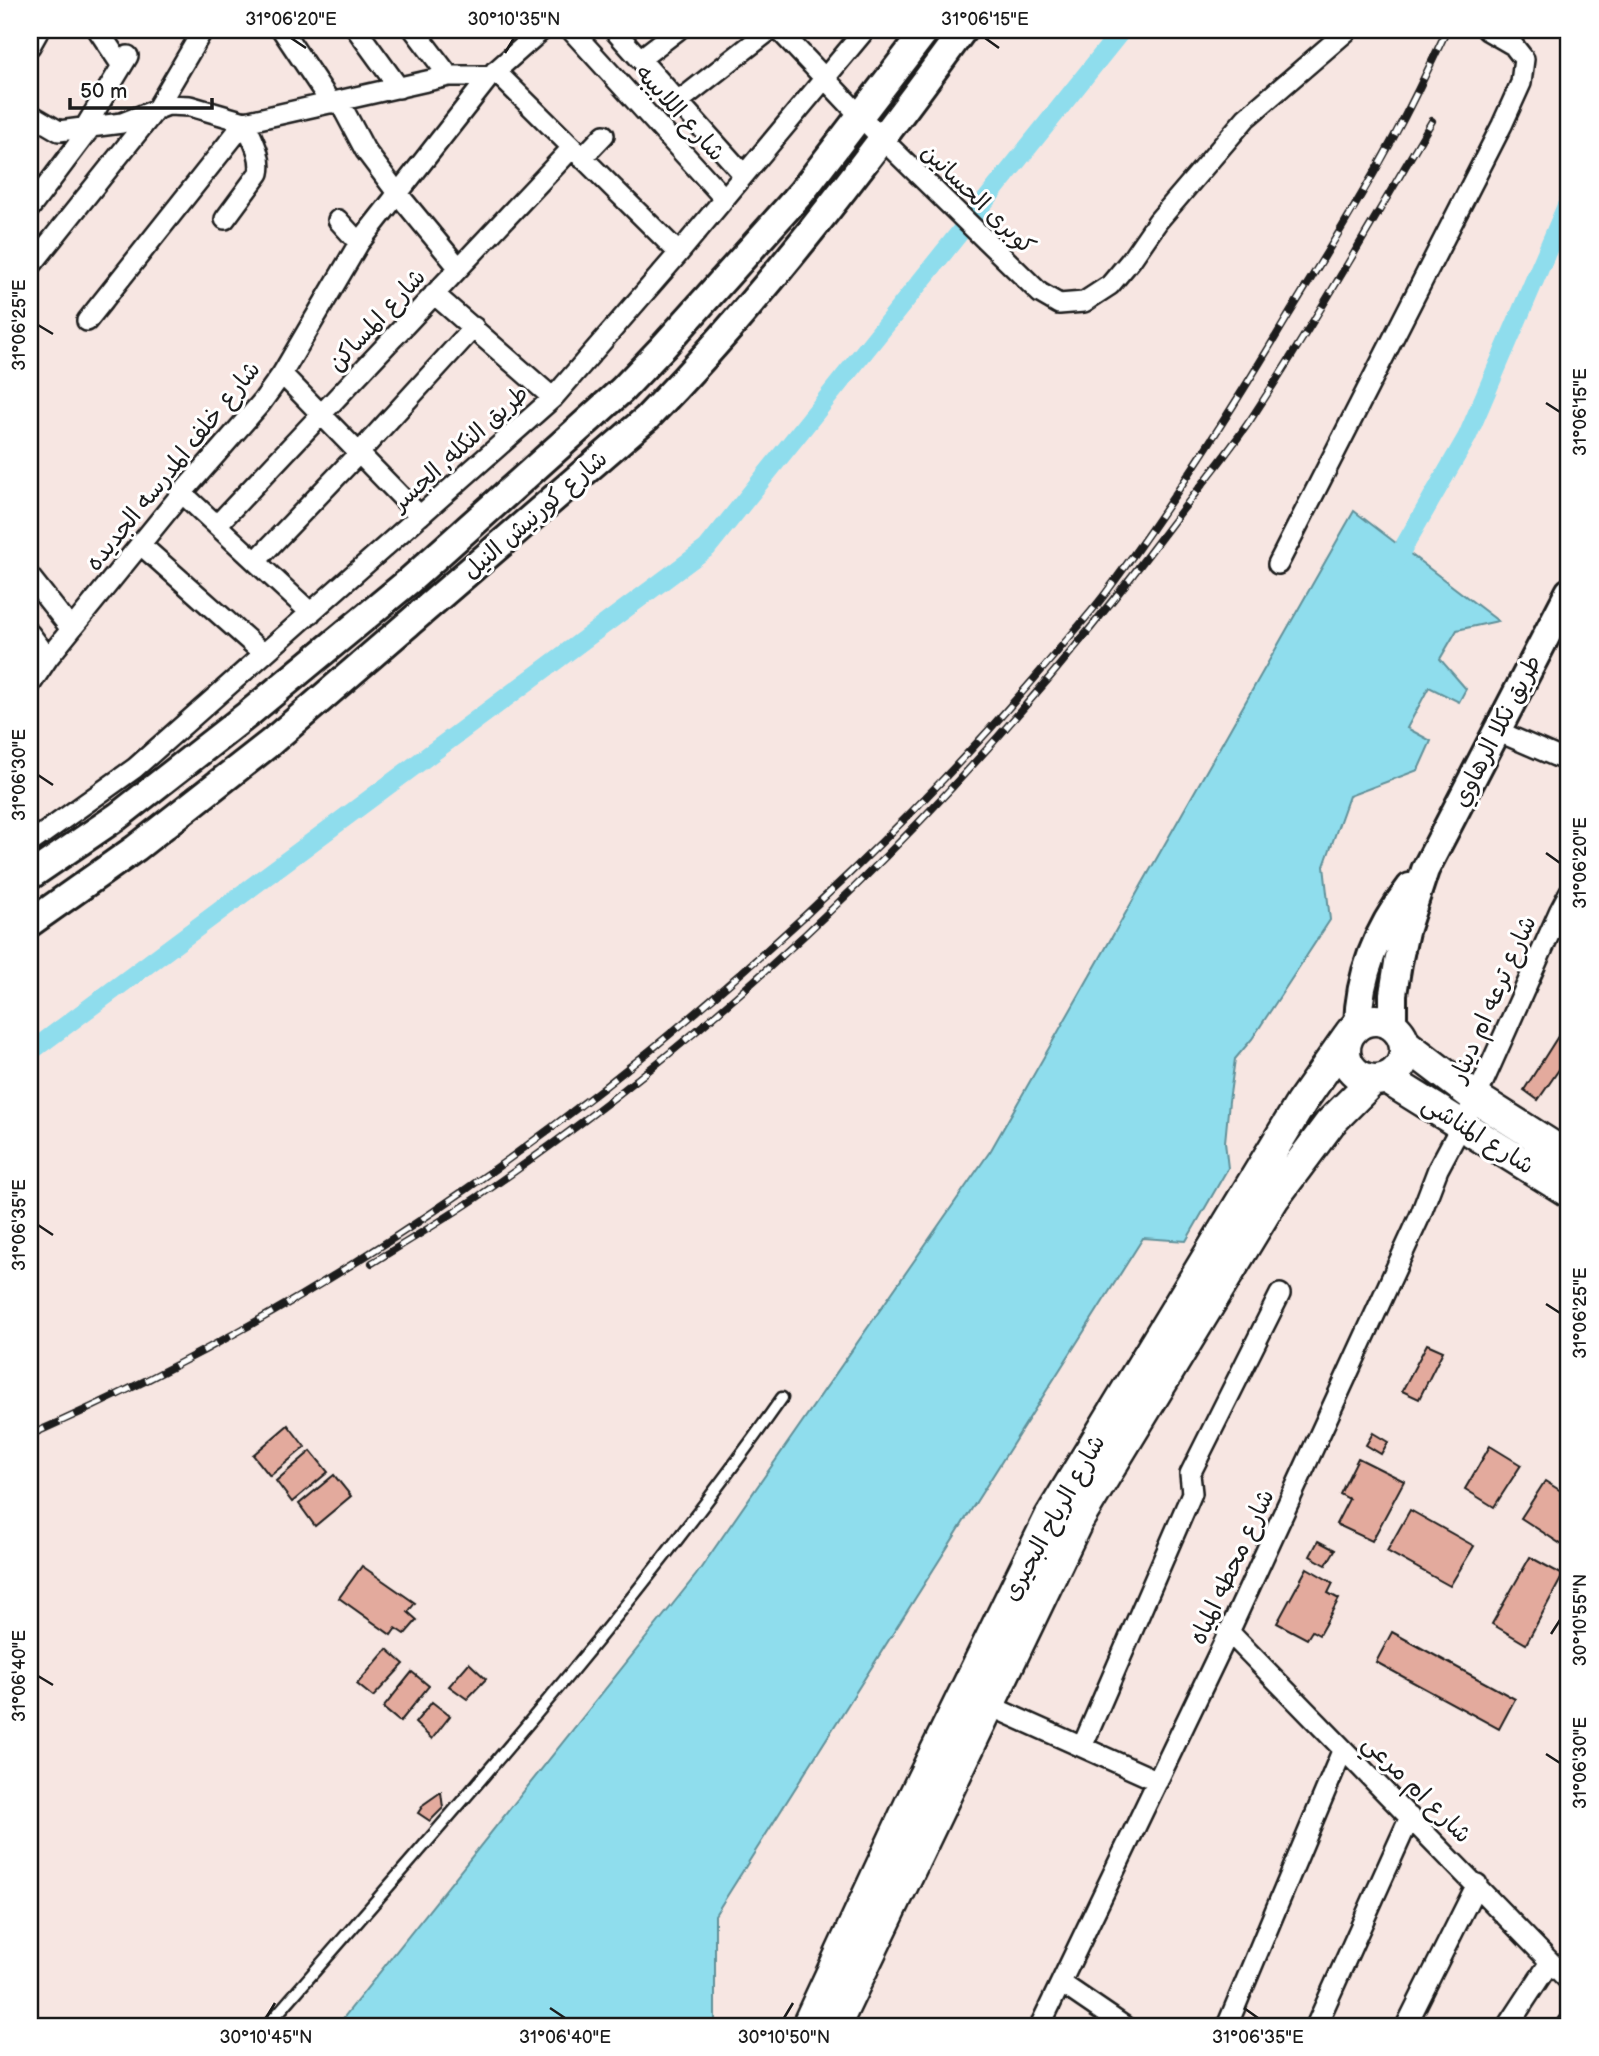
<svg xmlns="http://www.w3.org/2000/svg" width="1599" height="2056" font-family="'Balsamiq Sans','Playpen Sans Arabic',sans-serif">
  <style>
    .water { fill: #8fdded; stroke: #619099; stroke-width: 2 }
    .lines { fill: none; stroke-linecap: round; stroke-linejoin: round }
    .canal { stroke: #8fdded; stroke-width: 19 }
    .building { fill: #e3aa9d; stroke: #1c1c1c; stroke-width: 2 }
    .lane-casing { stroke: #1c1c1c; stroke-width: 15 }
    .street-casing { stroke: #1c1c1c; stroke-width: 24 }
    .secondary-casing { stroke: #1c1c1c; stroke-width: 32 }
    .primary-casing { stroke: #1c1c1c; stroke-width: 35 }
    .lane { stroke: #fff; stroke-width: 10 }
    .street { stroke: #fff; stroke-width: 19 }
    .secondary { stroke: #fff; stroke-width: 26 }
    .primary { stroke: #fff; stroke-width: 30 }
    .rail-casing { stroke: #1c1c1c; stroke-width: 8 }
    .rail { stroke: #fff; stroke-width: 5; stroke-dasharray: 16; stroke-linecap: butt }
    .ticks { fill: none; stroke: #1c1c1c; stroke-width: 2.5 }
    .labels { text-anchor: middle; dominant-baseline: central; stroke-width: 6; stroke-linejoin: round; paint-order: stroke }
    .street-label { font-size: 24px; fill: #1c1c1c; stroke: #fff }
    .neatline { fill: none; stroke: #1c1c1c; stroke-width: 2.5 }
    .ticks-label { font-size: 18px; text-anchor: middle; fill: #1c1c1c }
  </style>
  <rect width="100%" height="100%" fill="#f7e6e2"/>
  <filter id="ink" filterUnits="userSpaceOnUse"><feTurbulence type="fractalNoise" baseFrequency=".0143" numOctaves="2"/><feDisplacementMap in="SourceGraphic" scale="14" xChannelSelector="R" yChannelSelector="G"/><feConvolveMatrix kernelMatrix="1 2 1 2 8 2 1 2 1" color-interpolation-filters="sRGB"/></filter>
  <g filter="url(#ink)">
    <!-- water -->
    <path class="water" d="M1354,511l144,110 -41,9 -17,29 26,30 -7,13 -30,-15 -22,41 24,13 -13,29 -69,26 -25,70 6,54 -78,119 -17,20 -6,42 -4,41 3,26 -42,73 -43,-3 -428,677v111h-378l359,-451 295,-425z"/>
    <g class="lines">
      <!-- canal -->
      <path class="canal" d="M1391,569l76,-132 102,-237
        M30,1052l677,-504 415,-518"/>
    </g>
    <!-- building -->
    <path class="building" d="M1569,1019v36l-31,45 -14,-10z
      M1427,1344l16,7 -24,48 -17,-8z
      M288,1425l17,22 -35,29 -17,-21z
      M1373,1433l15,9 -7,12 -15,-9z
      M1490,1446l31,19 -27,42 -29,-18z
      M311,1451l17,21 -36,30 -16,-21z
      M1358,1458l46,23 -32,60 -36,-17 13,-25 -9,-5z
      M334,1475l17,21 -36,30 -16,-22z
      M1545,1481l24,15v49l-2,3 -46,-30z
      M1410,1510l64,36 -24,40 -63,-35z
      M1318,1541l17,9 -9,15 -16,-9z
      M1530,1557l33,18 -37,69 -34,-20z
      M362,1566l53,37 -7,9 9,8 -12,14 -9,-6 -5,7 -52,-37z
      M1307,1568l26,15 -5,10 11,6 -20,36 -7,-4 -5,8 -30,-16z
      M1392,1632l123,67 -16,30 -123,-67z
      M387,1649l17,15 -31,33 -16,-13z
      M469,1663l17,16 -19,20 -18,-13z
      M412,1672l17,14 -29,36 -17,-14z
      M432,1702l18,14 -18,23 -17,-16z
      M441,1792l2,16 -13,13 -12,-8 6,-9z"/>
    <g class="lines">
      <!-- lane casing -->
      <g class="lane-casing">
        <path id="lane" d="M267,2026c177,-204 359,-406 515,-628"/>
      </g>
      <!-- street casing -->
      <g class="street-casing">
        <path id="street" d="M98,30l24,36
          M282,30l49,73
          M357,30l42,58
          M414,30l35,46
          M571,30l153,168
          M614,30l130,145
          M779,30l104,110 157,153 19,11 25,-2 26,-17 21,-25 27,-39 88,-103 102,-88
          M30,46l9,-16
          M640,59l38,-29
          M495,71l184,182
          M339,101l26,49 33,44 61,74
          M678,102l92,-72
          M30,114l29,17 63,-8 46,-18 22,1 55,16c6,15 18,34 14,51l-34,46
          M84,129l44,-73
          M582,158l22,-23
          M30,208l61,-81
          M338,220l21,23
          M30,267l127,-159 46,-78
          M434,294l119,104
          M87,321l158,-199 204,-46h41
          M282,374l138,142
          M182,493l129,120
          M217,525l355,-377
          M140,544l124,110
          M256,561l103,-108 115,-126
          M1278,564l224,-439 19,-42 3,-24 -11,-14 -26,-15
          M30,577l41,52
          M30,634l18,24
          M30,685l18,-27 134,-165 79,-90 21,-29 77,-131 131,-167 52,-46
          M1497,731l72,31
          M30,843l105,-75 418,-370 126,-145 186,-223
          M1229,1632l340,349
          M988,1705l170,76
          M1082,1747l110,-254 -2,-19 90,-180
          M1061,1983l63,43
          M1040,2026l189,-394 191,-416 18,-47 38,-71 84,-188 9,-17
          M1227,2026l116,-277
          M1316,2026l94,-209
          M1406,2026l71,-142
          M1508,2026l42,-64
          M1567,2026l2,-3"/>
      </g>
      <!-- secondary casing -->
      <g class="secondary-casing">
        <path id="secondary" d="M30,876l88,-60 129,-101 162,-134 213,-191 41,-43 138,-154 125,-163
          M30,923l106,-75 134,-105 377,-325c117,-120 218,-254 316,-388
          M1358,1025c1,-52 21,-98 52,-138
          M1393,1025v-31l5,-31 7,-32 20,-61 144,-278"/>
      </g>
      <!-- primary casing -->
      <g class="primary-casing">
        <path id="primary" d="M1345 1050a30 30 0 1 1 60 0a30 30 0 1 1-60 0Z
          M1405,1044l71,54 93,59
          M1386,1078l183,114
          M807,2026l103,-222 140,-287 251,-414 47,-67
          M835,2026l242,-504 197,-324 56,-75 43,-43"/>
      </g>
      <!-- lane -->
      <use href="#lane" class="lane"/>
      <!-- street -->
      <use href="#street" class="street"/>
      <!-- secondary -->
      <use href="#secondary" class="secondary"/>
      <!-- primary -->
      <use href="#primary" class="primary"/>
      <!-- rail casing -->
      <g class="rail-casing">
        <path id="rail" d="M372,1263c36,-22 73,-44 107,-67 266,-181 499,-413 691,-670 27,-36 56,-70 81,-107 64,-97 122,-198 181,-298
          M30,1435c306,-134 584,-334 823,-565 72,-69 139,-141 203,-217 17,-21 36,-41 52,-63 65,-88 124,-180 180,-274 37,-61 76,-122 109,-185 18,-33 34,-68 50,-101"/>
      </g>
      <!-- rail -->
      <use href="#rail" class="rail"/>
    </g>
  </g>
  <!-- ticks -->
  <path class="ticks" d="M291,38l15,10M985,38l14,10M505,53l9,-15M38,325l15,9M1546,403l14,9M38,775l15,10M1546,853l14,10M38,1225l15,10M1546,1304l14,9M1551,1634l9,-14M38,1676l15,9M1546,1754l14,9M550,2008l15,10M1244,2008l14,10M266,2018l9,-15M784,2018l9,-15"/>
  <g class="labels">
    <!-- street labels -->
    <g class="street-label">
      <text transform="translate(680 113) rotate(48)">شارع اللابيبه</text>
      <text transform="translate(978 199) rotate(44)">كوبرى الحسانين</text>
      <text transform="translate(377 320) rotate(-47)">شارع المساكن</text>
      <text transform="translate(460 448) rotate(-42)">طريق النكله, الجسر</text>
      <text transform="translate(173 466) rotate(-51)">شارع خلف المدرسه الجديده</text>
      <text transform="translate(535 515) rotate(-41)">شارع كورنيش النيل</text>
      <text transform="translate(1497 731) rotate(-63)">طريق نكلا الرهاوي</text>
      <text transform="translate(1493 999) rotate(-66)">شارع ترعه ام دينار</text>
      <text transform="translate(1478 1135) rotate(32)">شارع المناشى</text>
      <text transform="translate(1054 1518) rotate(-61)">شارع الرياح البحيرى</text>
      <text transform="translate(1232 1567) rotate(-65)">شارع محطه المياه</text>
      <text transform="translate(1417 1789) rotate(45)">شارع ام مرعي</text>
    </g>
  </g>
  <!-- margin -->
  <rect width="1599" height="2056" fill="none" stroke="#fff" stroke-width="77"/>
  <!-- scale -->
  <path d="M70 98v10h142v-10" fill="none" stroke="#1c1c1c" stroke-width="3.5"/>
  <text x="80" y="98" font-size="21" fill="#1c1c1c" stroke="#ffffff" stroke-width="5" paint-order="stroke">50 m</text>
  <rect x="38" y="38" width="1522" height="1980" class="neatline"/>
  <g class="ticks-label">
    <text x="291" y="25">31°06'20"E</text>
    <text x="514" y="25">30°10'35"N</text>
    <text x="985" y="25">31°06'15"E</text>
    <text transform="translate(19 325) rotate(-90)" y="6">31°06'25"E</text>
    <text transform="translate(1580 412) rotate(-90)" y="6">31°06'15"E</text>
    <text transform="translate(19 775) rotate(-90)" y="6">31°06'30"E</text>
    <text transform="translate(1580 863) rotate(-90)" y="6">31°06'20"E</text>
    <text transform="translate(19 1225) rotate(-90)" y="6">31°06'35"E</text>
    <text transform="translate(1580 1313) rotate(-90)" y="6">31°06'25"E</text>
    <text transform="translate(1580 1620) rotate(-90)" y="6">30°10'55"N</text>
    <text transform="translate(19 1676) rotate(-90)" y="6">31°06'40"E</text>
    <text transform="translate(1580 1763) rotate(-90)" y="6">31°06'30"E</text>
    <text x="266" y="2043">30°10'45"N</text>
    <text x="565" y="2043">31°06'40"E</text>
    <text x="784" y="2043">30°10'50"N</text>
    <text x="1258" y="2043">31°06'35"E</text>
  </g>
</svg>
